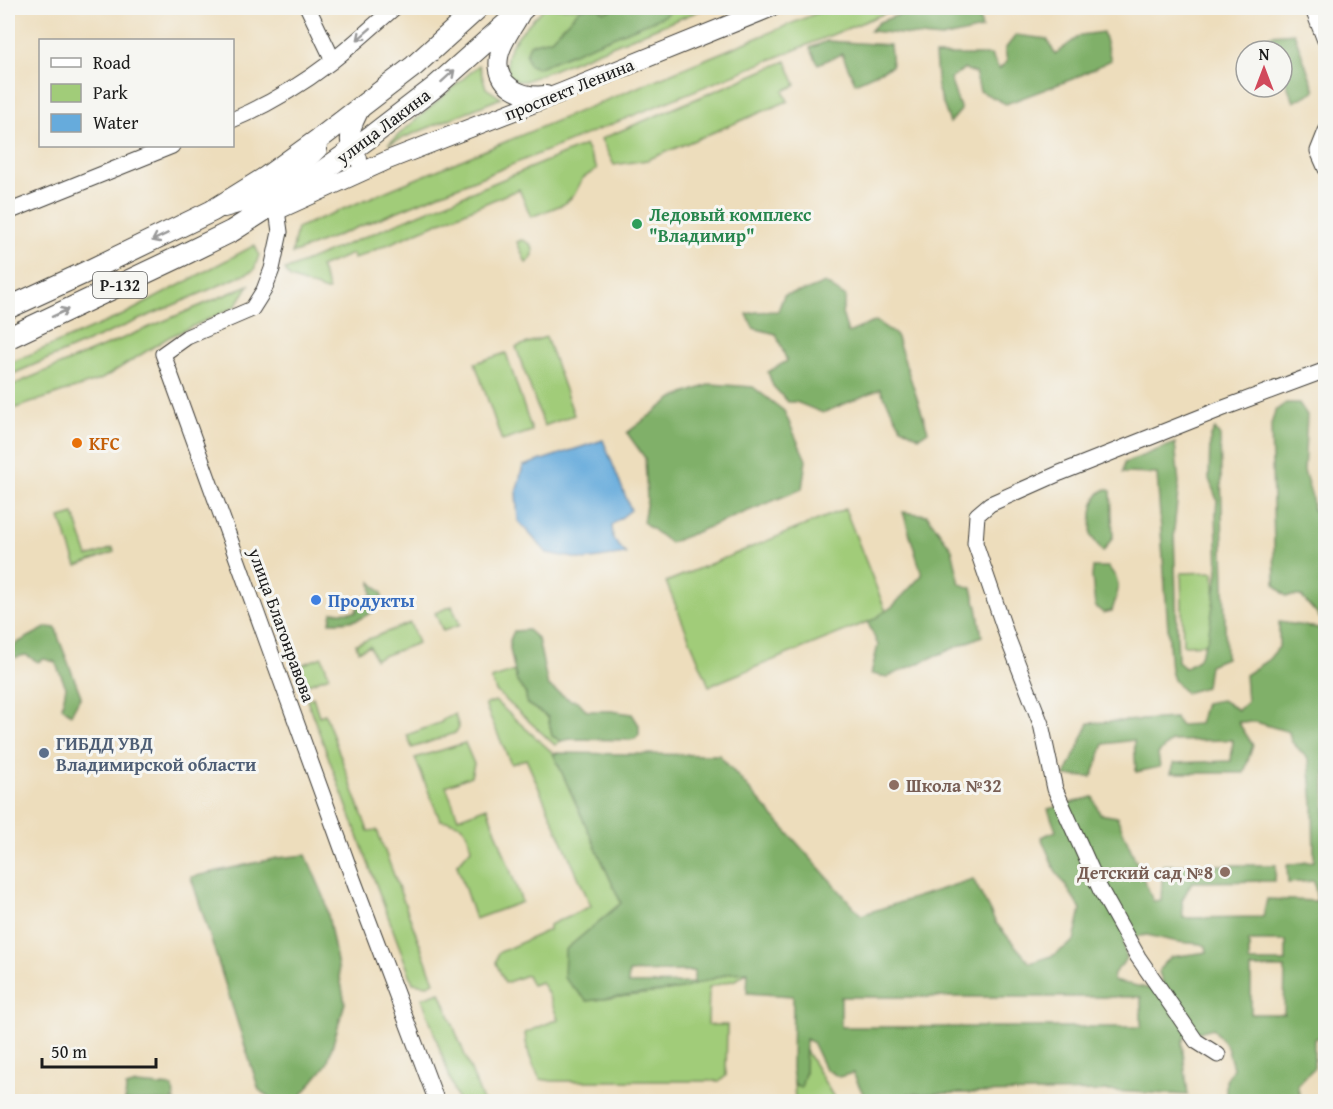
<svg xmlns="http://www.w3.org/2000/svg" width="1333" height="1109" font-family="'Gentium Book Plus',serif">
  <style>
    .green { fill: #a1cc79; stroke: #5e744a; stroke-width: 1.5 }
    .forest { fill: #80b069; stroke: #4e6642; stroke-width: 1.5; fill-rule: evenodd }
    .water { fill: #66abdc; stroke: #41647c; stroke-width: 1.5 }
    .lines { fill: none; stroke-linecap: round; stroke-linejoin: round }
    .minor-casing { stroke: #3b3934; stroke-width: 17 }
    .major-casing { stroke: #3b3934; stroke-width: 20 }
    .highway-casing { stroke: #3b3934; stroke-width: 23 }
    .minor { stroke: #fff; stroke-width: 15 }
    .major { stroke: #fff; stroke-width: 18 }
    .highway { stroke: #fff; stroke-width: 21 }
    .oneway { stroke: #999 }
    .leisure-dot { fill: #2e9e5b; stroke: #f6f6f2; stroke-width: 2 }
    .food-dot { fill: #e8710a; stroke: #f6f6f2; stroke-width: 2 }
    .shop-dot { fill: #3f7fe0; stroke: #f6f6f2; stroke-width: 2 }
    .service-dot { fill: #5c6f8a; stroke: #f6f6f2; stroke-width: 2 }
    .education-dot { fill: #8d6e63; stroke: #f6f6f2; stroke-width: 2 }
    .labels { text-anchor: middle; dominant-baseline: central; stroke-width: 6; stroke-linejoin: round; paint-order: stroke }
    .shield { fill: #f6f6f2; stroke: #5d5d5c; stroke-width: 1.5 }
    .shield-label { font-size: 16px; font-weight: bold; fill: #1c1c1c }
    .street-label { font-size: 18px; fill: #1c1c1c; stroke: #f6f6f2 }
    .leisure-label { font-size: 18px; font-weight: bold; fill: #27864d; stroke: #f6f6f2; text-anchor: start }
    .food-label { font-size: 18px; font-weight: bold; fill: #c56008; stroke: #f6f6f2; text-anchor: start }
    .shop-label { font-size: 18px; font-weight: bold; fill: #366cbe; stroke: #f6f6f2; text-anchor: start }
    .service-label { font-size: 18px; font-weight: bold; fill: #4e5e75; stroke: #f6f6f2; text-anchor: start }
    .education-label { font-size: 18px; font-weight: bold; fill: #785e54; stroke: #f6f6f2; text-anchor: start }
  </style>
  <rect width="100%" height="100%" fill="#f6f6f2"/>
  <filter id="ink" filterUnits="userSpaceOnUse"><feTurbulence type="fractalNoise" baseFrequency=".0167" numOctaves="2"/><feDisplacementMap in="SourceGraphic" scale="12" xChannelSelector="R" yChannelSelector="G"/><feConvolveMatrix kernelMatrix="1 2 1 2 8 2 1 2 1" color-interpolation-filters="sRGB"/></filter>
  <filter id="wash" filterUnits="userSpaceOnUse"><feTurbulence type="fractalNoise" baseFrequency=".008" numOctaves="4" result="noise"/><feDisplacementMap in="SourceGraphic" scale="24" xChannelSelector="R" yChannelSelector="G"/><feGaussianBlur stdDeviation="1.35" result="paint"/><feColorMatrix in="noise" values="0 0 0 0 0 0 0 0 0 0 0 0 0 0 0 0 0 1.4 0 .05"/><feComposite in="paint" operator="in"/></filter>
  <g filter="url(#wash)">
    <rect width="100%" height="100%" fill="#edddbc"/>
    <!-- green -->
    <path class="green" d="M544,8h162l-181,73h-8l-8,-5c-1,-6 -3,-13 -2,-19 3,-17 26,-37 37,-49z
      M829,8h69l-606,246 5,-26z
      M786,61l10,24 -13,6 5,10 -141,59 -33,5 -13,-26z
      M479,65l7,23 15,10 -113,46z
      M585,145l12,24 -14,9 -9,17 -10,9 -33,13 -12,-28 -161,68 -4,2 -2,-5 -32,13 9,23 -3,1 -36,-13 -5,-8z
      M521,240c13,2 17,16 5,23l-9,-21z
      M255,245l4,10 -5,15 -6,3 -240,103v-7l4,-7 111,-47z
      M249,285l-14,22 -66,30 -67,42 -86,29 -8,-2v-19z
      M546,337l28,78 -30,11 -28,-79z
      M506,353l26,78 -30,10 -27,-78z
      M845,509l42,105 -178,72 -43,-104z
      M74,514l14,43 25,-9 1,4 -37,14 -17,-48z
      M1214,572l1,72 -32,1 -2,-72z
      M452,606l8,19 -17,6 -8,-18z
      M410,623l8,20 -43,16 -5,-13 -12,5 -2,-7z
      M322,657l7,19 -26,10 -7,-19z
      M515,671l2,11 9,12 1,10 21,13 4,19 9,5 -6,4 -59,-54 -5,-12z
      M313,697l6,19 6,-2 43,117 9,-1 57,152 -6,3 -15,-2 -106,-283z
      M495,701l58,52 68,150 -56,47 22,51 95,-12 48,-16 18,-1 -13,8 -26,7 -1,38h19l-1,51 -6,5h-168l-12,-2c-8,-14 -14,-29 -15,-46l33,-14 -11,-27 -6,-10 -9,3 -5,-10 -22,8 -9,-20 2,-10 51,-23v-5l42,-19 -65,-147 -15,5 -26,-59z
      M455,714l4,14 -4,5 -43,15 -5,-13 35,-13v-2z
      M465,743l9,21 -3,12 -25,10 12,32 29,-11 35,95 -47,17 -18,-54 14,-16c-4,-24 -8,-26 -31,-29l-25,-62z
      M440,992l43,109h-25l-36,-103z
      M805,1049l31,52h-41l-1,-17 6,3 5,-14z"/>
    <!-- forest -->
    <path class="forest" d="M581,8h18l5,4 13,-4h57l-10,8 -127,52 -8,-3 -3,-10 4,-11 21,-5z
      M917,8h61l4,21 -41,9 -71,-7 9,-9z
      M1103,32l8,28 -36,18 -69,26 -26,-13 -5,-18 -11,-4 -14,10 11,31 -11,13 -12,-33 -3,-35h56l8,14 8,-7 -2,-13 11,-14 31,4 8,15 26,-19z
      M1294,33l21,58 -21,11 -12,-29v-22h-9l-5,-12 3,-4z
      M827,41l63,4 2,21 -37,17 -13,-29 -24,10 -8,-16z
      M825,283l21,14 -4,16 6,20 28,-12 20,14 32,96 -9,6 -18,-10 -21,-38 -57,24 -27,-11h-8l-15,-16 -5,-14 19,-11 -11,-27 -23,-6 -6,-14 9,-2 22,-1 6,-16 24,-5z
      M711,384l42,3 31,24 22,49 -4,29 -132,54 -27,-21 4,-22 -2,-42 -18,-25 46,-35z
      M1286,403h13l8,12 -3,56 8,26 1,13 12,9v101l-4,-1 -20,-23h-15l-11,-11 -4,-160 4,-14z
      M1215,429l5,7 6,222 -17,7 -3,22 -21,6 -11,-13 -3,-9 -14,-197 -34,-1 1,-10 51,-20 4,40 -5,47 4,132 7,6 13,-8 10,-22 10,-67 -2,-58 1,-13 -8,-21 1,-41z
      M1106,489l5,2 2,46 -10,15 -12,-16c1,-15 -2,-40 15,-47z
      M903,512l24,3 25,34 8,35 12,4 5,19 5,29 -95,41 -16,-3 7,-29 -10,-22 25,-17 29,-31z
      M1093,567h15c16,17 10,23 4,44l-9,2 -8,-7 -3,-29z
      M371,582l11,11v12c-22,16 -25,17 -52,17l2,-10h24l3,-10 13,-7z
      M1279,622l46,7v407l-11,3v29l-17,17 4,16h-75v-20l7,-13 -6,-21 -14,-19 -28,8 -3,7 6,52 -78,-4 -203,3 -2,7h-39l-1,-3 -12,-25 -14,4 -14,-8 -13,-27 -6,-3 -1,34 -4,15 -7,-5 -2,-14 1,-73 -46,-3 1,-21 -18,1 -48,16 -95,12 -23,-23 1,-28 56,-47 -68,-150 166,2 142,160 112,-36 23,44 34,40 24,-8 20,-14 7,-32 -26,-39 -14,-33 15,-6 -8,-22 45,-12 7,17 17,3 36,84 8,-1 2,-35h113l-1,16 -83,1 -10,18 1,18 80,-1 4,-18 50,2 -3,-20 -26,2 -1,-18 27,-4 -1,-57 -4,-44 -18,-19 -2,-9 -33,-10h-18l15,23 -9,28h-73l3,-10 57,-2 2,-21 -62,1 -13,13 2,13 -24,5 -2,-32 -30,4 -12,33 -27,-1 24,-53 86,-5 5,7 19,-1 6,-21 17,-3 16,10 9,-8 -2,-27 23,-15 11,-13zM1147,935l31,7 23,2 5,2 1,6 -36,5 -7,6 -5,9 7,20 -53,-11 1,-8 12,-13 -3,-19 4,-3zM1249,941h37v21h-37zM1251,968h34l-1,46h-33zM694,971v12l-66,1 1,-12zM841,997h300v30h-300z
      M47,627l9,1 3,11 22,57 -10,18 -9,-7 4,-20 -11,-25 -11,-3 -6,3 -12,-7 -18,4v-11z
      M528,630l10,9 10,47 22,14 8,1 9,10h24l21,3 7,11v10l-4,4 -6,1 -58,-1 -10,2 -9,-5 -4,-19 -21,-13 -1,-10 -9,-12 -7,-33v-9l4,-9z
      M306,855l19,44 20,104 -18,61 -30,37h-22l-16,-11 -68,-213 86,-19z
      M136,1084l37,3 1,13 2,1h-51l1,-14z"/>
    <!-- water -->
    <path class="water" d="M603,440l28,70 -19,15 1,14 13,15 -41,6 -38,-7 -29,-32 -2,-28 7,-27z"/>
  </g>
  <g filter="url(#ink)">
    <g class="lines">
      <!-- minor casing -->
      <g class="minor-casing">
        <path id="minor" d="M308,8l25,52
          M232,120c36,-15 69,-35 99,-58 22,-17 42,-36 63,-54
          M1326,131l-8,20 8,18
          M277,210l3,22 -8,37 -8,21 -12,19 -65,28 -24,17 190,525 84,223
          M8,212l164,-66
          M1218,1055l-22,-14 -58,-84 -38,-68 -45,-100 -14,-65 -33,-85 -33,-96 2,-28 13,-11 70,-31 161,-64 105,-39"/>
      </g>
      <!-- major casing -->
      <g class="major-casing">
        <path id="major" d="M1314,8l12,31
          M520,15c-7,13 -19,28 -21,42 -5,29 23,41 47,38
          M358,159c-16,-16 -5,-37 4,-53
          M274,193l15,-16 29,-28
          M224,208l66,-19
          M278,210l110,-50 175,-68 207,-84"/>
      </g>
      <!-- highway casing -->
      <g class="highway-casing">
        <path id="highway" d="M8,308l74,-34 130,-63 53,-33 54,-39 95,-73 64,-58
          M8,338l173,-82 51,-25 71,-46 67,-48 65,-50 89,-79"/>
      </g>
      <!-- minor -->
      <use href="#minor" class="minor"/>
      <!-- major -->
      <use href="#major" class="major"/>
      <!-- highway -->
      <use href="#highway" class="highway"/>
    </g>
    <!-- one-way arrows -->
    <defs><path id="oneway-shaft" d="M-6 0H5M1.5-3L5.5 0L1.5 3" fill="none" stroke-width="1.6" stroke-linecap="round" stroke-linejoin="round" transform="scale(1.5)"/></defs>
    <g class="oneway">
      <use href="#oneway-shaft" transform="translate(364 34) rotate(139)"/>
      <use href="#oneway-shaft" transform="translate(448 76) rotate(-42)"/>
      <use href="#oneway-shaft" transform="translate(160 237) rotate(154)"/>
      <use href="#oneway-shaft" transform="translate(60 313) rotate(-25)"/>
    </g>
  </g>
  <!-- markers -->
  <circle class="leisure-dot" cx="637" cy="224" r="6"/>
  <circle class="food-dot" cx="77" cy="443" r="6"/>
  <circle class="shop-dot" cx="316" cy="600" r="6"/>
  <circle class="service-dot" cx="44" cy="753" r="6"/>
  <g class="education-dot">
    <circle cx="894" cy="785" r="6"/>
    <circle cx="1225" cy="872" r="6"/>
  </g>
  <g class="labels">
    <!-- shield labels -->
    <rect class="shield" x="93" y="272" width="54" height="26" rx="4.5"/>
    <g class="shield-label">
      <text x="120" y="285">Р-132</text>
    </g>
    <!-- street labels -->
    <g class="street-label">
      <text transform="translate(569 89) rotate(-22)">проспект Ленина</text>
      <text transform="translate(383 126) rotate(-37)">улица Лакина</text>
      <text transform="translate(282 625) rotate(70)">улица Благонравова</text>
    </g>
    <!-- leisure labels -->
    <g class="leisure-label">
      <text x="649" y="214">Ледовый комплекс<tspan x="649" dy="21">"Владимир"</tspan></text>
    </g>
    <!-- food labels -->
    <g class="food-label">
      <text x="89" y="443">KFC</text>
    </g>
    <!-- shop labels -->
    <g class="shop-label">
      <text x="328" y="600">Продукты</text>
    </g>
    <!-- service labels -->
    <g class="service-label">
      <text x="56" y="743">ГИБДД УВД<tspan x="56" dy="21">Владимирской области</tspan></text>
    </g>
    <!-- education labels -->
    <g class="education-label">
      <text x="906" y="785">Школа №32</text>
      <text x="1213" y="872" text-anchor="end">Детский сад №8</text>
    </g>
  </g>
  <!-- margin -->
  <rect width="1333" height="1109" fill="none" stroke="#f6f6f2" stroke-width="30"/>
  <!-- legend -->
  <rect x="39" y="39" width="195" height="108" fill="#f6f6f2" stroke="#9f9f9c" stroke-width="1.5"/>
  <rect x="51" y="58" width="30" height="9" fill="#ffffff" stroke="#9f9f9c" stroke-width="1.5"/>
  <text x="93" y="69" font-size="18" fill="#1c1c1c">Road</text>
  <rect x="51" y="84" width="30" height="18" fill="#a1cc79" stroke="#9f9f9c" stroke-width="1.5"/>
  <text x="93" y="99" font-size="18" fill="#1c1c1c">Park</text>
  <rect x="51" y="114" width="30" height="18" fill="#66abdc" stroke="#9f9f9c" stroke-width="1.5"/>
  <text x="93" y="129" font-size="18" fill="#1c1c1c">Water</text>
  <!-- north arrow -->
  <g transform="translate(1264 69)"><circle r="28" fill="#f6f6f2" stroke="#9f9f9c" stroke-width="1.5"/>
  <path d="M0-4.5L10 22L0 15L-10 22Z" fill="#d1495b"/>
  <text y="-9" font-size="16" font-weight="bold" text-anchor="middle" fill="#1c1c1c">N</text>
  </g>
  <!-- scale -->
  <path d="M42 1058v9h114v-9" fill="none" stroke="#1c1c1c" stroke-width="3"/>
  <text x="51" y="1058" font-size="18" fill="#1c1c1c" stroke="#f6f6f2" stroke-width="4.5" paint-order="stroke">50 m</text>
</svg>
